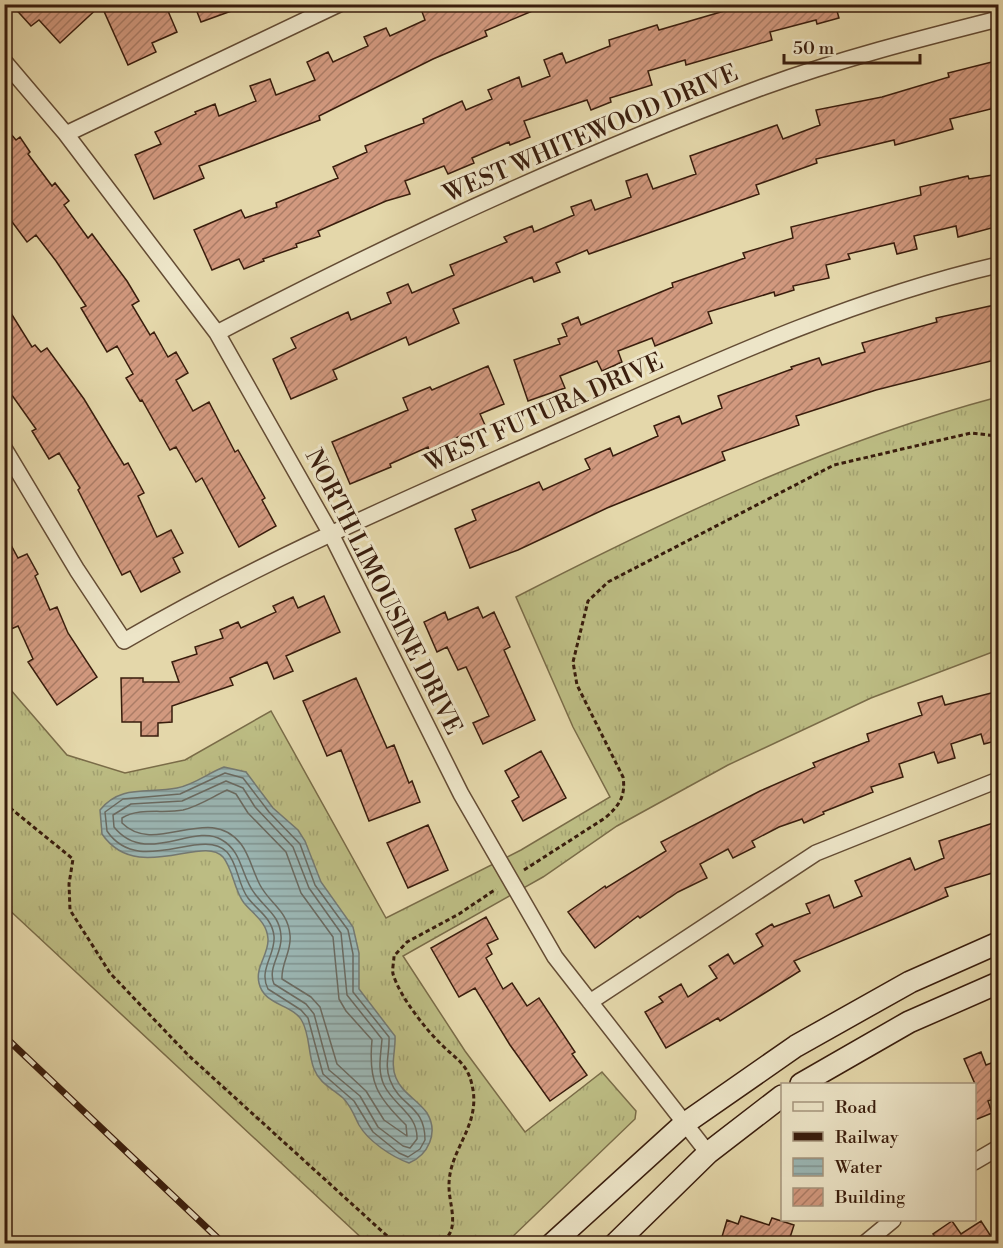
<svg xmlns="http://www.w3.org/2000/svg" width="1003" height="1248" font-family="'Libre Bodoni',serif">
  <style>
    .grass { fill: url(#grass-tufts); stroke: #7a6c48; stroke-width: 1.5 }
    .water { fill: url(#water-rules); stroke: #747972; stroke-width: 1.5 }
    .lines { fill: none; stroke-linecap: round; stroke-linejoin: round }
    .shore { stroke: #6a6a61; stroke-width: 1.5 }
    .building { fill: url(#building-hatch); stroke: #391d0d; stroke-width: 1.5 }
    .minor-casing { stroke: #644c34; stroke-width: 18 }
    .secondary-casing { stroke: #391d0d; stroke-width: 24 }
    .path { stroke: #391d0d; stroke-width: 3; stroke-dasharray: 4.5 3; stroke-linecap: butt }
    .minor { stroke: #ede5c8; stroke-width: 15 }
    .secondary { stroke: #ede5c8; stroke-width: 21 }
    .rail-casing { stroke: #391d0d; stroke-width: 7 }
    .rail { stroke: #ede5c8; stroke-width: 4.5; stroke-dasharray: 14; stroke-linecap: butt }
    .labels { text-anchor: middle; dominant-baseline: central; stroke-width: 6; stroke-linejoin: round; paint-order: stroke }
    .street-label { font-size: 24px; fill: #391d0d; stroke: #ede5c8 }
  </style>
  <defs>
    <pattern id="grass-tufts" width="24" height="20" patternUnits="userSpaceOnUse" patternTransform="scale(1.5)"><rect width="24" height="20" fill="#bcbc83"/><path d="M3 7l-1-3M5 7V3M7 7l1-3M15 17l-1-3M17 17v-4M19 17l1-3" fill="none" stroke="#a2a170"/></pattern>
    <pattern id="water-rules" width="6" height="5" patternUnits="userSpaceOnUse" patternTransform="scale(1.5)"><rect width="6" height="5" fill="#9bb7b5"/><path d="M0 2.5h6" fill="none" stroke="#7f9492"/></pattern>
    <pattern id="building-hatch" width="6" height="6" patternUnits="userSpaceOnUse" patternTransform="scale(1.5)"><rect width="6" height="6" fill="#d2997f"/><path d="M-1 1l2-2M0 6l6-6M5 7l2-2" fill="none" stroke="#ab7c66"/></pattern>
  </defs>
  <rect width="100%" height="100%" fill="#e4d7aa"/>
  <filter id="stains"><feTurbulence type="fractalNoise" baseFrequency=".00333" numOctaves="4"/><feColorMatrix values="0 0 0 0 .2 0 0 0 0 .09 0 0 0 0 .02 0 0 0 .5 -.17"/></filter>
  <radialGradient id="worn" r=".72"><stop offset=".6" stop-color="#630" stop-opacity="0"/><stop offset="1" stop-color="#630" stop-opacity=".3"/></radialGradient>
  <!-- grass -->
  <path class="grass" d="M998,397v253l-127,48 -143,67 -111,61 -74,51 -140,79 62,95 60,81 77,-60 34,39 -1,8 -129,124h-139l-362,-337 -1,-224 63,73 58,18 60,-13 86,-49 115,207 135,-68 89,-53 -37,-70 -57,-130c156,-80 313,-155 482,-200z"/>
  <!-- water -->
  <path class="water" d="M224,767l22,5 27,36 25,22 7,11 16,41 32,45 6,26v36l36,47c1,14 -5,28 1,42 6,15 22,22 31,35 12,20 1,42 -18,50 -17,-6 -41,-22 -50,-38 -5,-10 -8,-19 -16,-27 -11,-10 -23,-14 -29,-29 -6,-15 -4,-34 -12,-48 -9,-17 -38,-15 -43,-38 -4,-16 10,-29 9,-44 -1,-17 -14,-24 -24,-36 -10,-13 -11,-34 -21,-46 -20,-23 -86,28 -121,-23l-2,-24c21,-26 48,-16 77,-22 17,-3 31,-15 47,-21z"/>
  <g class="lines">
    <!-- shore -->
    <path class="shore" d="M225,773l18,5 26,34 31,32 15,41 33,45 5,24v38l36,45c1,15 -5,28 1,43 10,27 35,25 35,60l-5,9 -12,8 -9,-4 -26,-21 -19,-31 -31,-27 -15,-56 -7,-8 -33,-21c-10,-19 8,-35 6,-53 -2,-18 -16,-25 -26,-38 -10,-13 -10,-34 -21,-46 -26,-26 -88,26 -120,-21l-2,-19 18,-13 57,-5z
      M226,781l17,7 12,19 38,40 16,41 32,45 6,62 35,44c-1,15 -5,31 2,46 10,21 34,29 33,54l-7,9 -7,-2 -25,-19 -18,-31 -31,-26 -15,-56 -8,-10 -32,-20c-7,-17 9,-31 7,-48 -1,-20 -15,-27 -26,-42 -14,-17 -12,-42 -33,-54 -29,-18 -76,27 -108,-13l-1,-12 18,-11 51,-3z
      M227,790l9,4 12,19 38,39 15,41 32,44 6,62 7,12 26,29c-4,42 5,57 34,85l1,11 -23,-16 -18,-29 -29,-27 -17,-57 -9,-10 -29,-18c-1,-16 10,-28 8,-44 -2,-24 -20,-31 -30,-50 -7,-13 -10,-29 -19,-41 -32,-42 -85,13 -119,-21v-5c18,-11 42,-4 61,-8 16,-4 29,-13 44,-20z"/>
  </g>
  <!-- building -->
  <path class="building" d="M11,4h91l-42,39 -21,-23 -8,6z
    M114,4h51l12,28 -25,11 4,9 -28,13 -25,-56z
    M194,4h50l1,2 -44,16z
    M549,4l-64,27 2,5 -54,23 -114,57 1,4 -121,46 5,12 -50,21 -19,-44 26,-11 -6,-12 41,-18 -1,-2 20,-8 4,12 37,-15 -6,-15 20,-7 6,16 39,-15 -8,-18 21,-10 5,10 35,-16 -4,-9 22,-9 4,8 35,-16 -4,-11 10,-4z
    M737,4h98l4,14 -22,6 -1,-4 -46,12 2,8 -86,25 -1,-5 -37,11 4,14 -42,13 1,4 -20,8 -4,-10 -63,21 6,16 -20,8 -1,-3 -37,16 2,5 -26,11 -4,-8 -39,15 5,13 -24,7 -68,30 2,5 -24,8 1,3 -34,12 1,2 -20,8 -5,-10 -27,11 -18,-40 47,-20 4,8 32,-11 -1,-4 62,-25 -5,-11 34,-15 -2,-6 59,-23 -1,-4 39,-18 4,9 26,-11 -4,-9 31,-13 3,10 28,-11 -6,-16 18,-7 4,10 44,-17 -1,-6 48,-15 2,5 79,-23z
    M996,61l3,46 -49,12 3,10 -58,16 -1,-5 -78,19 1,4 -61,22 3,9 -170,60 -2,-4 -31,13 4,9 -26,10 -2,-5 -79,32 6,14 -50,22 -3,-8 -73,33 4,9 -46,20 -18,-40 23,-11 -5,-10 57,-26 3,8 40,-17 -4,-10 21,-9 4,9 42,-18 -4,-10 57,-23 -3,-5 28,-11 2,6 40,-17 -3,-8 20,-7 4,10 36,-13 -5,-16 21,-7 6,15 43,-15 -6,-18 87,-31 6,14 37,-14 -4,-15 66,-13 67,-20 -1,-4z
    M4,126l12,14 4,-3 10,15 -2,2 24,32 3,-3 14,18 -5,4 24,33 4,-4 35,47 12,20 -7,4 18,30 4,-3 14,25 8,-5 12,21 -12,7 17,31 16,-9 26,50 3,-2 27,48 -3,2 14,26 -37,21 -37,-69 -6,4 -20,-35 -6,3 -28,-50 -2,1 -14,-23 7,-4 -16,-28 -10,6 -26,-44 5,-2 -30,-45 -20,-26 -9,7 -23,-31z
    M999,174v52l-41,11 -2,-11 -42,10 3,13 -20,5 -3,-11 -46,11 2,5 -24,6 3,13 -36,8 1,4 -19,6 -1,-4 -66,20 4,11 -57,23 -3,-8 -34,13 4,11 -20,9 -5,-10 -37,15 5,12 -37,13 -14,-41 46,-16 -2,-5 9,-3 -5,-12 16,-7 3,8 92,-38 -1,-4 73,-25 -2,-5 50,-15 -2,-11 130,-32 -1,-8 48,-11 1,3z
    M4,302l28,45 3,-2 6,7 6,-4 37,51 40,66 4,-2 16,30 -6,3 19,41 14,-7 12,23 -10,5 7,14 -39,20 -11,-21 -8,4 -44,-85 2,-2 -21,-35 -10,6 -17,-28 4,-2 -32,-45z
    M999,304v55l-123,31 -80,26 3,9 -77,27 3,8 -118,48 -89,42 -48,18 -15,-39 21,-9 -4,-10 67,-28 4,8 47,-21 -5,-10 25,-11 3,8 45,-20 -4,-10 25,-10 3,8 40,-16 -4,-12 74,-27 -1,-2 28,-9 3,7 43,-13 -3,-9 75,-21 -1,-4z
    M488,366l16,38 -24,10 5,11 -56,25 -1,-3 -38,17 1,3 -41,17 -18,-42 76,-32 -5,-12 27,-11 2,3z
    M4,532l14,26 9,-4 11,20 -3,2 15,34 7,-3 11,26 29,44 -40,28 -29,-43 5,-3 -15,-33 -14,6z
    M324,596l16,36 -54,24 7,15 -19,8 -7,-17 -37,16 3,7 -61,21v16l-14,1v13h-17v-14h-19l-1,-44h22v4h36l-7,-20 25,-8 -2,-7 28,-9 -3,-8 18,-8 3,6 35,-16 -3,-6 20,-9 5,11z
    M478,607l5,11 11,-6 16,35 -6,3 31,70 -52,24 -10,-21 16,-7 -23,-49 -8,3 -11,-23 -10,5 -13,-30 21,-10 3,8z
    M356,678l31,70 7,-3 15,38 3,-2 8,21 -51,19 -28,-71 -14,6 -24,-55z
    M999,691v49l-15,4 -3,-10 -30,10 4,14 -17,5 -4,-11 -35,12 4,13 -32,10 2,5 -50,20 1,2 -20,9 -2,-4 -23,8 -27,14 3,6 -22,11 -5,-9 -28,15 7,14 -29,14 -38,26 -2,-2 -43,32 -27,-36 37,-26 1,2 60,-37 -5,-9 99,-51 55,-24 -2,-4 56,-22 -2,-7 55,-19 -4,-12 24,-7 3,9z
    M541,751l25,47 -43,23 -11,-20 7,-4 -14,-26z
    M999,821v50l-54,17 3,8 -154,65 6,10 -80,50 -2,-3 -52,30 -21,-36 18,-10 -4,-5 22,-13 7,13 29,-19 -8,-12 19,-12 6,10 29,-18 -7,-12 16,-10 2,3 36,-14 -4,-9 23,-9 5,13 28,-12 -7,-15 55,-23 5,12 29,-12 -5,-17z
    M428,825l20,45 -40,18 -21,-45z
    M486,917l12,22 -11,5 5,10 -6,4 17,31 9,-6 15,23 12,-8 36,54 -3,2 15,21 -37,26 -40,-56 -35,-57 -16,9 -28,-49z
    M981,1052l5,13 13,-5v37l-11,4 4,12 -17,7v-36l-11,-25z
    M741,1216l28,9 3,-7 22,7 -6,19h-57l-10,-4 6,-20 11,4z
    M952,1221l9,13 20,-13 15,23h-56l-7,-10z"/>
  <g class="lines">
    <!-- minor casing -->
    <g class="minor-casing">
      <path id="minor" d="M4,61l62,73 151,199 114,201 130,260 94,163 153,196
        M66,134l273,-130
        M217,333c177,-92 358,-177 546,-246 77,-28 156,-48 235,-68
        M4,448l73,122 47,71c137,-80 283,-142 427,-206 147,-65 291,-134 447,-170
        M590,1002l226,-149 182,-73
        M974,1162l24,-14
        M864,1244l29,-24"/>
    </g>
    <!-- secondary casing -->
    <g class="secondary-casing">
      <path id="secondary" d="M801,1084l108,-62 89,-39
        M552,1244l132,-120 112,-78 114,-64 88,-39
        M615,1244l93,-91 74,-57"/>
    </g>
    <!-- path -->
    <path class="path" d="M4,803l69,56 -4,25 1,26 40,63 78,82 208,189
      M524,870l81,-52c14,-12 21,-22 18,-41l-46,-92 -4,-23 15,-61 20,-19 226,-117 137,-32 27,3
      M436,1244c27,-9 13,-38 13,-57 -1,-39 35,-62 22,-106 -5,-18 -16,-23 -28,-35 -17,-16 -43,-49 -50,-72 -1,-5 1,-13 1,-18l13,-14 52,-28 37,-25"/>
    <!-- minor -->
    <use href="#minor" class="minor"/>
    <!-- secondary -->
    <use href="#secondary" class="secondary"/>
    <!-- rail casing -->
    <g class="rail-casing">
      <path id="rail" d="M4,1036l220,208"/>
    </g>
    <!-- rail -->
    <use href="#rail" class="rail"/>
  </g>
  <g class="labels">
    <!-- street labels -->
    <g class="street-label">
      <text transform="translate(591 134) rotate(-23)">WEST WHITEWOOD DRIVE</text>
      <text transform="translate(544 413) rotate(-24)">WEST FUTURA DRIVE</text>
      <text transform="translate(383 592) rotate(63)">NORTH LIMOUSINE DRIVE</text>
    </g>
  </g>
  <!-- margin -->
  <rect width="1003" height="1248" fill="none" stroke="#e4d7aa" stroke-width="24"/>
  <rect x="6" y="6" width="991" height="1236" fill="none" stroke="#391d0d" stroke-width="3"/>
  <rect x="12" y="12" width="979" height="1224" fill="none" stroke="#391d0d" stroke-width="1.5"/>
  <!-- legend -->
  <rect x="781" y="1083" width="195" height="138" fill="#ede5c8" stroke="#a5957d" stroke-width="1.5"/>
  <rect x="793" y="1102" width="30" height="9" fill="#ede5c8" stroke="#a5957d" stroke-width="1.5"/>
  <text x="835" y="1113" font-size="18" fill="#391d0d">Road</text>
  <rect x="793" y="1132" width="30" height="9" fill="#391d0d" stroke="#a5957d" stroke-width="1.5"/>
  <text x="835" y="1143" font-size="18" fill="#391d0d">Railway</text>
  <rect x="793" y="1158" width="30" height="18" fill="url(#water-rules)" stroke="#a5957d" stroke-width="1.5"/>
  <text x="835" y="1173" font-size="18" fill="#391d0d">Water</text>
  <rect x="793" y="1188" width="30" height="18" fill="url(#building-hatch)" stroke="#a5957d" stroke-width="1.5"/>
  <text x="835" y="1203" font-size="18" fill="#391d0d">Building</text>
  <!-- scale -->
  <path d="M784 54v9h136v-9" fill="none" stroke="#391d0d" stroke-width="3"/>
  <text x="793" y="54" font-size="18" fill="#391d0d" stroke="#ede5c8" stroke-width="4.5" paint-order="stroke">50 m</text>
  <rect width="100%" height="100%" filter="url(#stains)"/>
  <rect width="100%" height="100%" fill="url(#worn)"/>
</svg>
